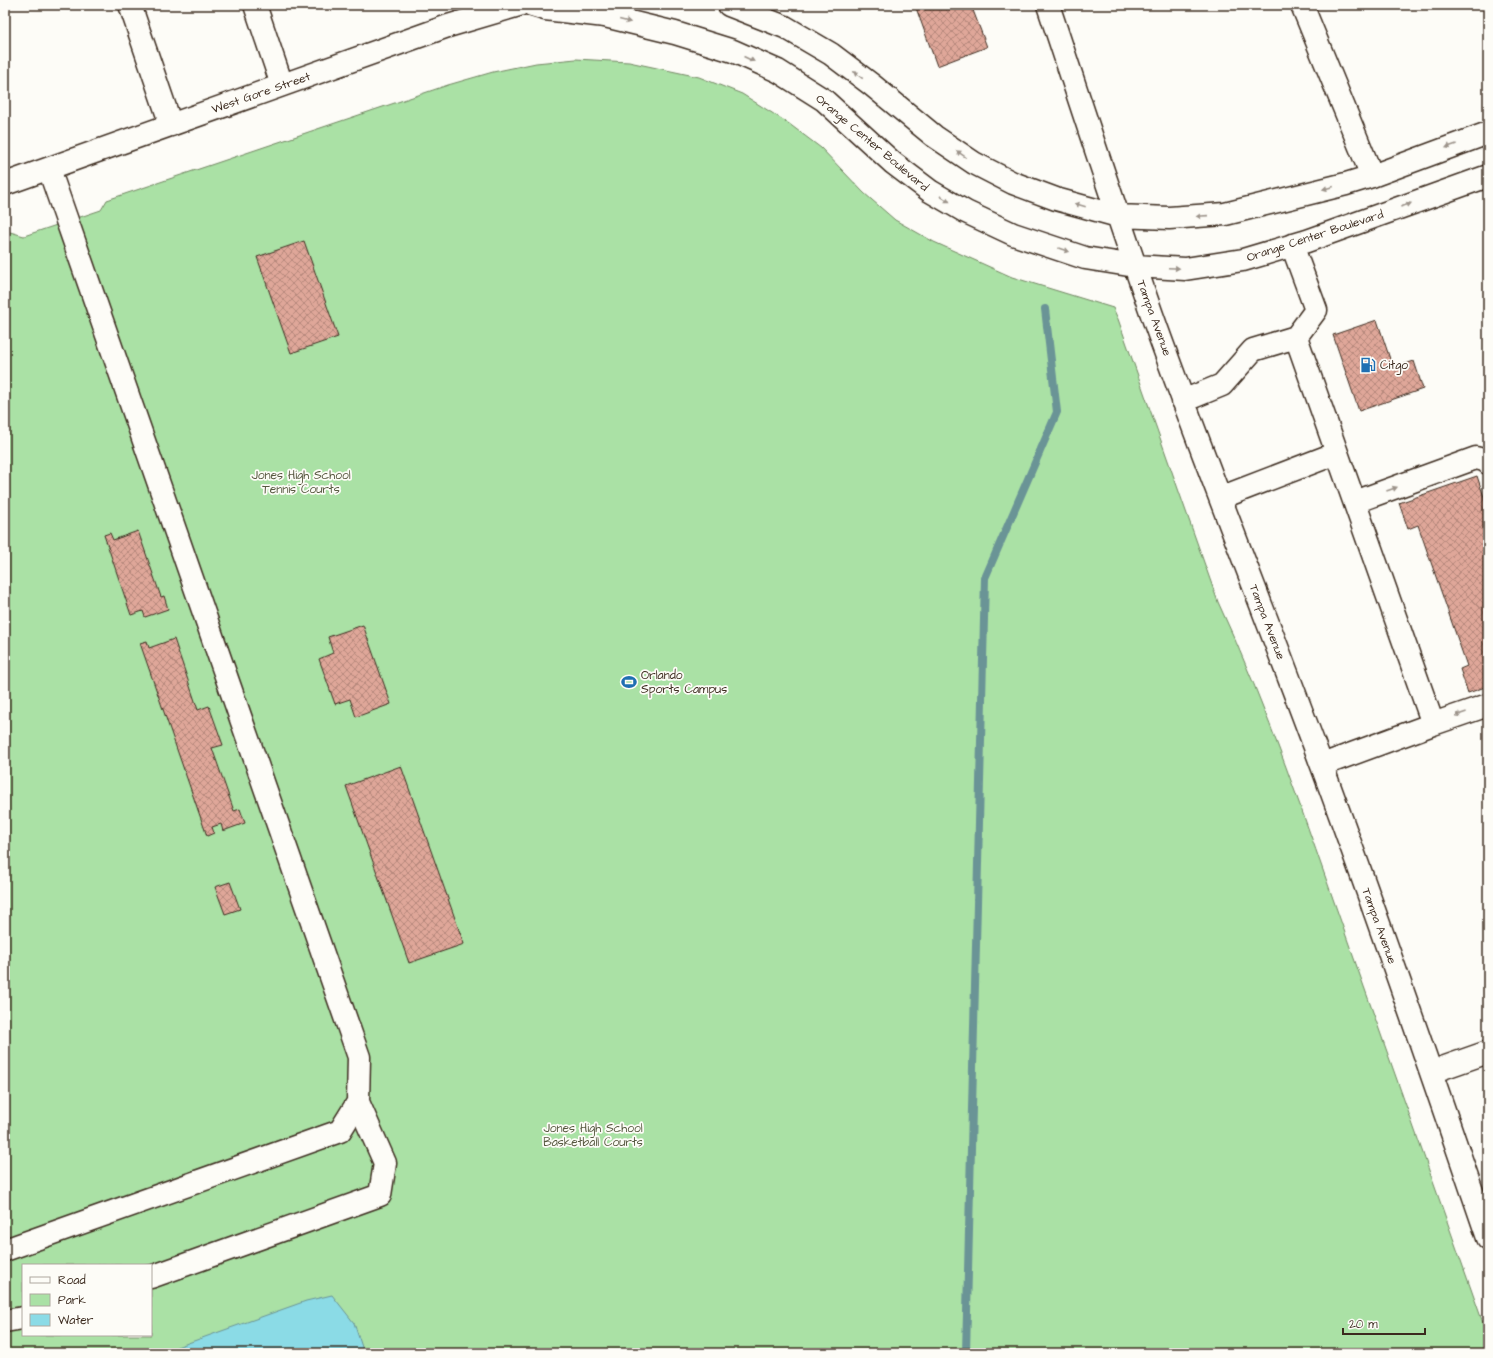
<svg xmlns="http://www.w3.org/2000/svg" width="1493" height="1358" font-family="'Architects Daughter',sans-serif">
  <style>
    .green { fill: #aae1a5; stroke: #728662; fill-rule: evenodd }
    .water { fill: #8bdbe6; stroke: #6b9496 }
    .lines { fill: none; stroke-linecap: round; stroke-linejoin: round }
    .stream { stroke: #6b9496; stroke-width: 8 }
    .building { fill: url(#building-cross-hatch); stroke: #3b2a1e }
    .minor-casing { stroke: #3b2a1e; stroke-width: 25 }
    .minor { stroke: #fdfcf7; stroke-width: 22 }
    .oneway { fill: #9c938a }
    .labels { text-anchor: middle; dominant-baseline: central; stroke-width: 3.5; stroke-linejoin: round; paint-order: stroke }
    .street-label { font-size: 12px; fill: #3b2a1e; stroke: #fdfcf7 }
    .poi-label { font-size: 12px; fill: #3b2a1e; stroke: #fdfcf7; text-anchor: start }
    .park-label { font-size: 12px; fill: #575840; stroke: #fdfcf7 }
  </style>
  <defs>
    <pattern id="building-cross-hatch" width="8" height="8" patternUnits="userSpaceOnUse"><rect width="8" height="8" fill="#dfa799"/><path d="M0 0l8 8M0 8l8-8" fill="none" stroke="#b6887c"/></pattern>
  </defs>
  <rect width="100%" height="100%" fill="#fdfcf7"/>
  <filter id="ink" filterUnits="userSpaceOnUse"><feTurbulence type="fractalNoise" baseFrequency=".025" numOctaves="2"/><feDisplacementMap in="SourceGraphic" scale="8" xChannelSelector="R" yChannelSelector="G"/><feConvolveMatrix kernelMatrix="1 2 1 2 8 2 1 2 1" color-interpolation-filters="sRGB"/></filter>
  <g filter="url(#ink)">
    <!-- green -->
    <path class="green" d="M576,59l53,3 70,15 43,17 46,29 33,25 43,45 31,27 39,22 78,35 101,31 5,11 100,283c50,107 88,220 127,331 48,135 95,269 143,404v16h-1483v-1119l5,-2 14,4 77,-26 6,-10 341,-115 45,-13 43,-9zM23,1265h128v70h-128z"/>
    <!-- water -->
    <path class="water" d="M332,1295l22,28 10,30h-204l146,-52z"/>
    <g class="lines">
      <!-- stream -->
      <path class="stream" d="M966,1353l19,-775 72,-166 -12,-103"/>
    </g>
    <!-- building -->
    <path class="building" d="M915,5h56l16,42 -50,19z
      M304,241l34,96 -47,16 -34,-96z
      M1377,320l16,48 21,-7 9,28 -64,22 -26,-76z
      M1477,476l11,33v177l-20,7 -8,-24 7,-3 -49,-141 -10,4 -9,-26z
      M138,531l23,66 3,-1 4,13 -23,8 -2,-6 -12,4 -27,-80 6,-2 3,7z
      M363,625l28,79 -35,13 -6,-18 -15,5 -16,-45 14,-6 -5,-16z
      M174,639l24,71 11,-4 14,39 -11,3 22,63 6,-2 5,14 -22,8 -2,-7 -9,3 2,6 -7,3 -67,-193 7,-2 2,7z
      M401,766l63,178 -55,19 -63,-177z
      M230,882l10,27 -15,5 -10,-27z"/>
    <g class="lines">
      <!-- minor casing -->
      <g class="minor-casing">
        <path id="minor" d="M130,5l41,120
          M255,5l27,80
          M532,5l13,4 60,7 70,17 58,18 45,20 46,29 69,63 37,28 36,21 47,22 72,24 50,8 50,3 58,-9 64,-19 181,-65
          M729,5l56,22 46,27 41,31 62,51 40,27 39,20 43,16 62,17 51,2 56,-4 121,-30 26,-8 116,-43
          M1048,5c36,108 71,217 109,324 53,147 111,291 165,437 58,157 112,314 166,472
          M1302,5l70,171
          M5,184l443,-158 71,-21
          M1292,245l24,65 -20,27 137,387 -111,41
          M1183,401l39,-16 31,-35 43,-13
          M1220,498l117,-45
          M1355,502l121,-44 11,3 1,2
          M1433,724l55,-19
          M1431,1072l57,-20
          M5,1250l335,-119 18,-29 1,-45 -310,-888
          M151,1277l229,-82 5,-32 -27,-61
          M5,1321l18,-3"/>
      </g>
      <!-- minor -->
      <use href="#minor" class="minor"/>
    </g>
    <!-- one-way arrows -->
    <defs><path id="oneway-solid" d="M-6-.8H1V-3.2L6.5 0L1 3.2V.8H-6Z"/></defs>
    <g class="oneway">
      <use href="#oneway-solid" transform="translate(625 21) rotate(14)"/>
      <use href="#oneway-solid" transform="translate(749 59) rotate(24)"/>
      <use href="#oneway-solid" transform="translate(858 75) rotate(-143)"/>
      <use href="#oneway-solid" transform="translate(1451 146) rotate(160)"/>
      <use href="#oneway-solid" transform="translate(961 154) rotate(-146)"/>
      <use href="#oneway-solid" transform="translate(1328 188) rotate(166)"/>
      <use href="#oneway-solid" transform="translate(945 199) rotate(31)"/>
      <use href="#oneway-solid" transform="translate(1080 205) rotate(-164)"/>
      <use href="#oneway-solid" transform="translate(1406 205) rotate(-20)"/>
      <use href="#oneway-solid" transform="translate(1202 216) rotate(176)"/>
      <use href="#oneway-solid" transform="translate(1064 250) rotate(19)"/>
      <use href="#oneway-solid" transform="translate(1174 268) rotate(3)"/>
      <use href="#oneway-solid" transform="translate(1392 489) rotate(-20)"/>
      <use href="#oneway-solid" transform="translate(1461 714) rotate(160)"/>
    </g>
  </g>
  <!-- icons -->
  <defs>
    <g id="fuel-bare" transform="scale(1.2)"><path d="M-5.5-6h7V0h2V4h1.3V-2.5L3-4.5l.8-.8L6-3V5H2.5V1h-1V6h-7ZM-4.2-4.7v3.2H.2V-4.7Z" fill="#1f6fb2" stroke="#fdfcf7" stroke-width="2.5" paint-order="stroke"/></g>
    <g id="stadium-bare" transform="scale(1.2)"><path d="M0-5a6.5 5 0 1 0 0 10a6.5 5 0 1 0 0-10ZM-3.5-1.8h7v3.6h-7Z" fill="#1f6fb2" stroke="#fdfcf7" stroke-width="2.5" paint-order="stroke"/></g>
  </defs>
  <g fill-rule="evenodd">
    <use href="#fuel-bare" x="1368" y="365"/>
    <use href="#stadium-bare" x="629" y="682"/>
  </g>
  <g class="labels">
    <!-- street labels -->
    <g class="street-label">
      <text transform="translate(261 93) rotate(-19)">West Gore Street</text>
      <text transform="translate(872 143) rotate(40)">Orange Center Boulevard</text>
      <text transform="translate(1315 236) rotate(-18)">Orange Center Boulevard</text>
      <text transform="translate(1154 318) rotate(70)">Tampa Avenue</text>
      <text transform="translate(1267 622) rotate(69)">Tampa Avenue</text>
      <text transform="translate(1379 926) rotate(70)">Tampa Avenue</text>
    </g>
    <!-- poi labels -->
    <g class="poi-label">
      <text x="1380" y="365">Citgo</text>
      <text x="641" y="675">Orlando<tspan x="641" dy="14">Sports Campus</tspan></text>
    </g>
    <!-- park labels -->
    <g class="park-label">
      <text x="301" y="475">Jones High School<tspan x="301" dy="14">Tennis Courts</tspan></text>
      <text x="593" y="1128">Jones High School<tspan x="593" dy="14">Basketball Courts</tspan></text>
    </g>
  </g>
  <!-- margin -->
  <rect width="1493" height="1358" fill="none" stroke="#fdfcf7" stroke-width="20"/>
  <rect x="10" y="10" width="1473" height="1338" fill="none" stroke="#3b2a1e" stroke-width="1.5" filter="url(#ink)"/>
  <!-- legend -->
  <rect x="22" y="1264" width="130" height="72" fill="#fdfcf7" stroke="#afa8a0"/>
  <rect x="30" y="1277" width="20" height="6" fill="#fdfcf7" stroke="#afa8a0"/>
  <text x="58" y="1284" font-size="12" fill="#3b2a1e">Road</text>
  <rect x="30" y="1294" width="20" height="12" fill="#aae1a5" stroke="#afa8a0"/>
  <text x="58" y="1304" font-size="12" fill="#3b2a1e">Park</text>
  <rect x="30" y="1314" width="20" height="12" fill="#8bdbe6" stroke="#afa8a0"/>
  <text x="58" y="1324" font-size="12" fill="#3b2a1e">Water</text>
  <!-- scale -->
  <path d="M1343 1328v6h82v-6" fill="none" stroke="#3b2a1e" stroke-width="2"/>
  <text x="1349" y="1328" font-size="12" fill="#3b2a1e" stroke="#fdfcf7" stroke-width="3" paint-order="stroke">20 m</text>
</svg>
